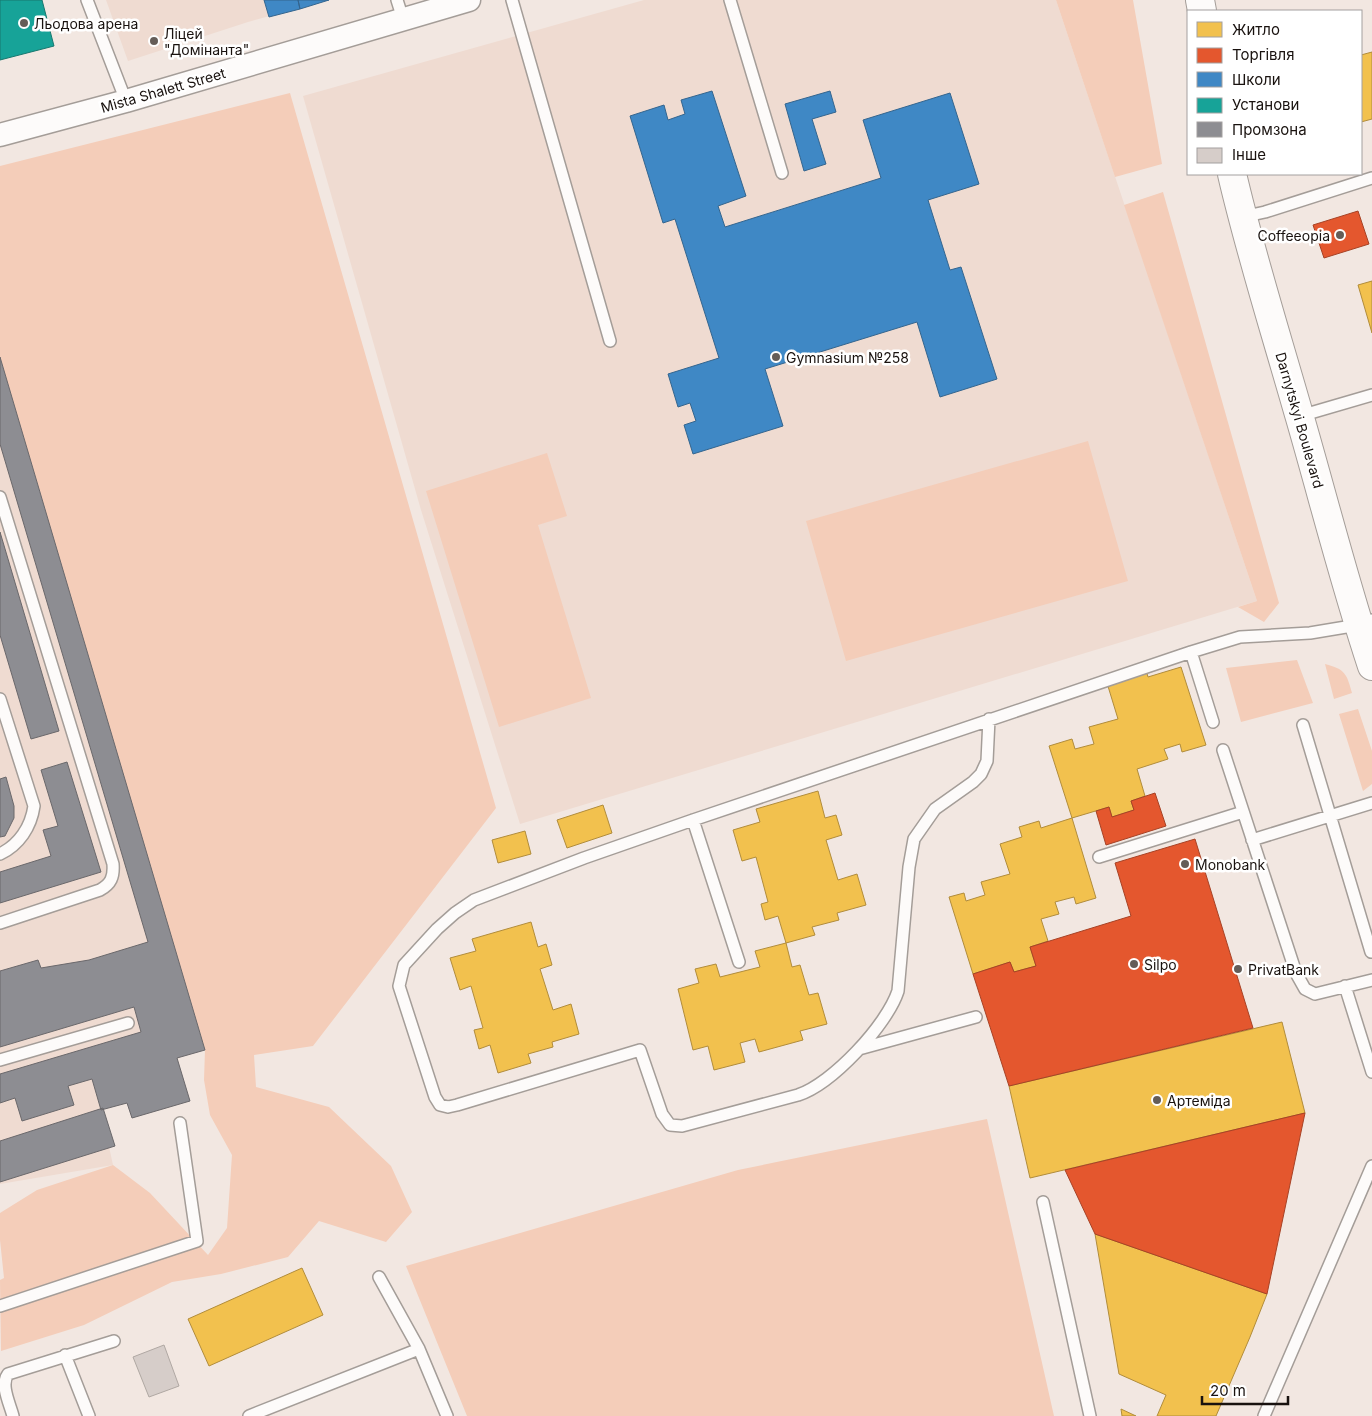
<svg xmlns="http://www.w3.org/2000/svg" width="1372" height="1416" font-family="Inter,sans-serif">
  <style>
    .built { fill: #efdbd1 }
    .green { fill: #f4cdb9 }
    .homes { fill: #f2c14e; stroke: #b18c3b }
    .shops { fill: #e4572e; stroke: #a74225 }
    .schools { fill: #3f88c5; stroke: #34658e }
    .public { fill: #17a398; stroke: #18786f }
    .industry { fill: #8d8d92; stroke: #6a686b }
    .building { fill: #d6cdc9; stroke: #b0a8a3 }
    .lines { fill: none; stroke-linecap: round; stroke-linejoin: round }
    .lane-casing { stroke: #a49d98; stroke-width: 14 }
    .street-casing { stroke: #a49d98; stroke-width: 25 }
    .secondary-casing { stroke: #a49d98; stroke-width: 30 }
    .lane { stroke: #fdfbfa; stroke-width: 11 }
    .street { stroke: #fdfbfa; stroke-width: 22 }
    .secondary { stroke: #fdfbfa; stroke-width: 28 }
    .poi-dot { fill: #655d58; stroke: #fff; stroke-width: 2 }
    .labels { text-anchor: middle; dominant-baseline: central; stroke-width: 5; stroke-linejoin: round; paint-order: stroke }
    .poi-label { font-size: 14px; fill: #19120f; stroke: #fff; text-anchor: start }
    .street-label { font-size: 14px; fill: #19120f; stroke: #fff }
  </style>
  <rect width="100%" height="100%" fill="#f2e7e1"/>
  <!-- built -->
  <path class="built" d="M106,0h223l-81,22 -120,39z
    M644,0h412l201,601 -737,223 -99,-314 -118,-414z
    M0,357l205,693 -28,8 13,43 -58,17 -5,-15 -26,7 12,55 -113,19z"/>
  <!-- green -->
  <path class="green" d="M1056,0h77l29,164 -47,13z
    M290,93l206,715 -183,238 -59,9 2,32 73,20 62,59 21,46 -26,30 -67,-21 -31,36 -67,17 -49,8 -88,43 -83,26 -1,-71 4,-2 -4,-38v-27l37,-23 76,-25 37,28 58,62 19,-27 5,-73 -22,-40 -6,-35 1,-30 -205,-693v-191z
    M1163,192l116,411 -15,19 -26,-15 19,-6 -133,-396z
    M1088,441l40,140 -282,80 -40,-140z
    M547,453l20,63 -29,9 53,173 -92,29 -73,-236z
    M1297,660l16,43 -72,19 -15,-54z
    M1325,664c20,5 22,10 27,29l-18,6z
    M1358,709l14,42v33l-9,7 -24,-77z
    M987,1119l67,297h-587l-61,-150 332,-96z"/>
  <!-- homes -->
  <path class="homes" d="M1372,52v67l-11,3v-67z
    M1372,281v52l-14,-48z
    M1181,667l25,78 -24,7 -2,-8 -16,5 4,10 -31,10 8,27 -14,5 3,9 -22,7 -3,-10 -37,11 -23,-72 23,-7 3,10 19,-5 -5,-17 29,-8 -11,-36 39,-13 2,7z
    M818,791l7,27 11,-3 6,20 -16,5 12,40 19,-6 9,31 -29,8 2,7 -27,7 3,8 -29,8 -8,-27 -13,4 -4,-16 7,-2 -12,-45 -14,4 -9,-31 27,-8 -4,-13z
    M603,805l9,28 -45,15 -10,-28z
    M1072,818l24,80 -20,6 -2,-7 -19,5 4,12 -18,5 7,22 -18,6 6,19 -22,6 -4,-10 -37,12 -24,-77 15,-4 2,8 19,-6 -4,-13 29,-8 -10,-30 22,-7 -3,-10 20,-6 2,7z
    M525,831l6,23 -33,9 -6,-23z
    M531,922l7,25 8,-3 6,21 -12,4 13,41 18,-6 8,30 -27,8 1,5 -25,7 3,9 -33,10 -8,-28 -11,4 -5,-19 9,-2 -12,-42 -11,4 -10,-32 26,-7 -4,-12z
    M786,943l6,24 8,-2 9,30 9,-2 9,31 -27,7 3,9 -44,12 -4,-13 -15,4 5,19 -31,8 -6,-24 -15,4 -15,-61 21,-6 -4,-14 21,-5 4,13 40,-10 -5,-16z
    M1282,1022l23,91 -275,65 -21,-92z
    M1095,1234l172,60 -17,43 -34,79h-59l9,-21 -47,-21z
    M302,1268l21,47 -114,51 -21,-47z
    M1121,1409l15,7h-14z"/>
  <!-- shops -->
  <path class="shops" d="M1358,211l11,33 -45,14 -11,-33z
    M1155,793l11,33 -60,19 -10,-34 13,-4 3,10 22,-7 -3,-9z
    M1195,839l58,189 -244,58 -36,-112 37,-12 4,10 22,-6 -6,-19 101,-31 -16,-53z
    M1305,1113l-38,181 -172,-60 -30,-64z"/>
  <!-- schools -->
  <path class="schools" d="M264,0h34l2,9 -31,8z
    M298,0h31l-29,9z
    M712,91l34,105 -28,10 7,21 156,-49 -18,-58 87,-27 29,91 -51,16 22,70 11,-3 36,112 -57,18 -23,-75 -152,47 18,57 -90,28 -9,-29 12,-4 -6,-18 -12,4 -10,-33 51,-16 -44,-139 -12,4 -33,-107 34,-11 4,15 17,-6 -4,-14z
    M830,91l6,21 -24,7 14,45 -22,7 -19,-67z"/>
  <!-- public -->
  <path class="public" d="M0,0h42l12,46 -54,14z"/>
  <!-- industry -->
  <path class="industry" d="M0,357l205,693 -28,8 13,43 -58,17 -5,-15 -26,7 -9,-31 -24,7 6,19 -52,16 -7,-23 -15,5v-29l141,-42 -7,-25 -134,40v-76l38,-11 3,8 48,-8 59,-18 -148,-498z
    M0,532l59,199 -28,8 -31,-104z
    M67,762l34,110 -101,31v-31l51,-16 -8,-26 15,-4 -17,-56z
    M6,777l8,29v12l-9,18 -5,1v-58z
    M103,1108l12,38 -115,36v-41z"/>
  <!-- building -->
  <path class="building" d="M164,1345l15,41 -30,11 -16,-40z"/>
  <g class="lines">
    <!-- lane casing -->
    <g class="lane-casing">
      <path id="lane" d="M87,0l39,101
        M397,0l6,19
        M512,0l98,341
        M730,0l52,173
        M1242,217l23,-5 107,-34
        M1300,416l72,-21
        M0,497l113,367c1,13 -2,20 -13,26l-100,33
        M1191,652l22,70
        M0,699l34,107c-3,21 -15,39 -34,48
        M989,719l-2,42 -6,13 -8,8 -38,27 -21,30 -5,28 -11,124c-11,34 -66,93 -100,104l-116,31 -12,-1 -8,-11 -22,-64 -183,55 -9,2 -8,-2 -5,-8 -36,-111 5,-21 33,-36 18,-16 19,-13 110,-42 109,-38 498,-168 49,-15 70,-4 48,-8 14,-5
        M1303,725l68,227
        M1223,750l73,223 9,16 10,5 57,-14
        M693,820l46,142
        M1252,840l120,-37
        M1099,857l144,-45
        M1345,986l27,86
        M859,1049l117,-32
        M0,1060l128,-37
        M1043,1202l47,214
        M379,1277l40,72 28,67
        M0,1306l197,-65 -17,-118
        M65,1355l24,61
        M13,1416c-3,-12 -13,-31 -5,-42l106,-33
        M249,1416l170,-67
        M1264,1416l108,-250"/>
    </g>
    <!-- street casing -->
    <g class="street-casing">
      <path id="street" d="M0,135l126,-34 343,-101"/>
    </g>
    <!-- secondary casing -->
    <g class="secondary-casing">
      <path id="secondary" d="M1200,0l2,11
        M1232,174c19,82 45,163 68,244 24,83 45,167 72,248"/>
    </g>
    <!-- lane -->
    <use href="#lane" class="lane"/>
    <!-- street -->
    <use href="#street" class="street"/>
    <!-- secondary -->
    <use href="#secondary" class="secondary"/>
  </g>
  <!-- markers -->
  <g class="poi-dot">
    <circle cx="24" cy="23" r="5"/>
    <circle cx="154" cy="41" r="5"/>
    <circle cx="1340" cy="235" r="5"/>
    <circle cx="776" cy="357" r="5"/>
    <circle cx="1185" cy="864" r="5"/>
    <circle cx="1134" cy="964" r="5"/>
    <circle cx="1238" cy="969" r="5"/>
    <circle cx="1157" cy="1100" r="5"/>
  </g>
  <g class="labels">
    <!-- poi labels -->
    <g class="poi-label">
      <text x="34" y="23">Льодова арена</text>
      <text x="164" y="33">Ліцей<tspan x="164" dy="16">"Домінанта"</tspan></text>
      <text x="1330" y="235" text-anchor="end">Coffeeopia</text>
      <text x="786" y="357">Gymnasium №258</text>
      <text x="1195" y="864">Monobank</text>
      <text x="1144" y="964">Silpo</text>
      <text x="1248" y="969">PrivatBank</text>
      <text x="1167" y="1100">Артеміда</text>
    </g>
    <!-- street labels -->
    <g class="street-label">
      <text transform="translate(163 90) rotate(-16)">Mista Shalett Street</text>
      <text transform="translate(1300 420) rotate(74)">Darnytskyi Boulevard</text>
    </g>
  </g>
  <!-- legend -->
  <rect x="1187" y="10" width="175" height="165" fill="#ffffff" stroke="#a3a09f"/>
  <rect x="1197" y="22" width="25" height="15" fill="#f2c14e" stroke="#a3a09f"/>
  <text x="1232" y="35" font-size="15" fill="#19120f">Житло</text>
  <rect x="1197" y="48" width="25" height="15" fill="#e4572e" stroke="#a3a09f"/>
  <text x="1232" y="60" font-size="15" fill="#19120f">Торгівля</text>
  <rect x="1197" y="72" width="25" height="15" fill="#3f88c5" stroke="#a3a09f"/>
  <text x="1232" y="85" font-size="15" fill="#19120f">Школи</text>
  <rect x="1197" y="98" width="25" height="15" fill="#17a398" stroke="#a3a09f"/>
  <text x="1232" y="110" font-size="15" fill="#19120f">Установи</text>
  <rect x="1197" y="122" width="25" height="15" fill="#8d8d92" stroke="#a3a09f"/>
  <text x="1232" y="135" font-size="15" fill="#19120f">Промзона</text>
  <rect x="1197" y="148" width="25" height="15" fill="#d6cdc9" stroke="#a3a09f"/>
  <text x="1232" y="160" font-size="15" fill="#19120f">Інше</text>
  <!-- scale -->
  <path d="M1202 1396v8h86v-8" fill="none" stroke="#19120f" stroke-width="2.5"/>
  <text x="1210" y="1396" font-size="15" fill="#19120f" stroke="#ffffff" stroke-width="4" paint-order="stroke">20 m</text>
</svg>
